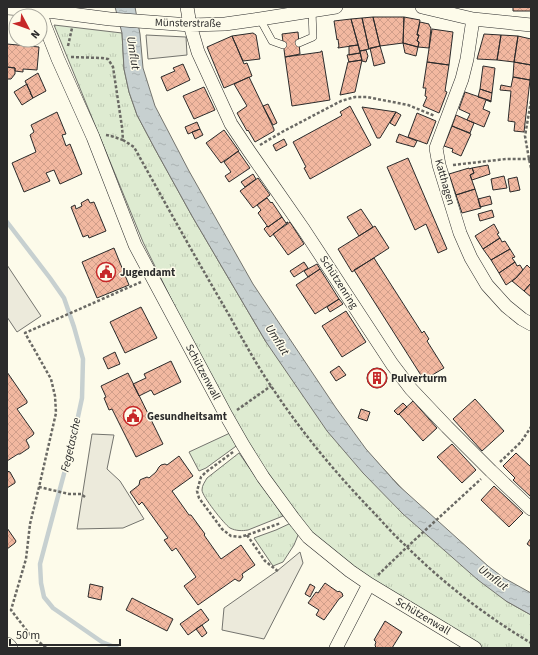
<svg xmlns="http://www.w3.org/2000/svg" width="538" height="655" font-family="'Source Sans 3',sans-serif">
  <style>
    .grass { fill: url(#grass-tufts); stroke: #74746e }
    .parking { fill: #eceadb; stroke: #74746e }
    .water { fill: url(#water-ripples); stroke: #74746e }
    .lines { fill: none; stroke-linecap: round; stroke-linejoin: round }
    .stream { stroke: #c7d0d0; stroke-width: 4.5 }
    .building { fill: url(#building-cross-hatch); stroke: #2b2b2b }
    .service-casing { stroke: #2b2b2b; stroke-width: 8 }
    .minor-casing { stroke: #2b2b2b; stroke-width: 14 }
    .tertiary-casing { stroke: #2b2b2b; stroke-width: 18 }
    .path { stroke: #6a6964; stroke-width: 2.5; stroke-dasharray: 3 2; stroke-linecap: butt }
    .service { stroke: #fdfbea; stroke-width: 7 }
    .minor { stroke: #fdfbea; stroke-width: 13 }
    .tertiary { stroke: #fdfbea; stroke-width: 17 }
    .labels { text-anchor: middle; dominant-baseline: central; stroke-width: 3; stroke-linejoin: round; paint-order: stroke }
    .street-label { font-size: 11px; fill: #2b2b2b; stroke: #fdfbea }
    .poi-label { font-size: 11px; font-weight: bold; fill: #2b2b2b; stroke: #fdfbea; text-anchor: start }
    .water-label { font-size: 12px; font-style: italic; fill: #2b2b2b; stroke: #fdfbea }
  </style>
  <defs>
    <pattern id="grass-tufts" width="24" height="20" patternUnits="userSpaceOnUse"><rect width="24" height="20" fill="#deebd1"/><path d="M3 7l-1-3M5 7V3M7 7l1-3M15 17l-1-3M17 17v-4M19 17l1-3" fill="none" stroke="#bfcab4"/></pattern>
    <pattern id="water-ripples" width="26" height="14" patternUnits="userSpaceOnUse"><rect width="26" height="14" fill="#c7d0d0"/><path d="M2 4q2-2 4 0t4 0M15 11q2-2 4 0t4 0" fill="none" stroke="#abb3b3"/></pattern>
    <pattern id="building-cross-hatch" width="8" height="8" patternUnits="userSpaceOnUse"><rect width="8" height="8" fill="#f2b8a0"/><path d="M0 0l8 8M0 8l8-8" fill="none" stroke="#d09e8a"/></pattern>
  </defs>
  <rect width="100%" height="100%" fill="#fdfbea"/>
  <!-- grass -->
  <path class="grass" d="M54,25l68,8 2,36 5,23 8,23 18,34 37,67 74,126 240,259 25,14v33h-50l-83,-51 -69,-48 -26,-26 -70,-99 -90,-182z
    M230,433l9,11 -33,24 -7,3 -10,-19z
    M239,453l44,63 -35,14c-6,1 -12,1 -18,-2 -6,-4 -28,-32 -28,-38 0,-5 3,-8 5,-12z
    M291,523l8,10 -5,12 -11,17 -10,4 -19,-28 22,-8z"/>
  <!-- parking -->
  <path class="parking" d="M146,35l40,2 1,18 -39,4z
    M7,265l34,51 -24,16 -10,-15z
    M92,434l22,1 -7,34 13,12 24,38 -21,9 -46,1z
    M300,552l3,11 -39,76 -42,-9 2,-22 53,-37z"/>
  <!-- water -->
  <path class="water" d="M115,7h20l5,27 3,34 12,38 34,65 64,113 83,124 30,41 32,36 90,81 16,12 27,15v22l-25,-14 -28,-21 -75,-66 -40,-41 -36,-42 -61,-89 -74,-126 -37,-67 -18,-34 -8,-23 -5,-23 -2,-36z"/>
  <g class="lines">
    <!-- stream -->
    <path class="stream" d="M7,222l43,56 14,20 10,29 9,32 -1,39 -9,42 -33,124 1,19 3,14 9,11 49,34 15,6"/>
  </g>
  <!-- building -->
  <path class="building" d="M513,7h18v4h-18z
    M373,17h31l-1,26 -23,3z
    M373,17l7,29 -11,3 -7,-31z
    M404,17l16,3 -3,15h2l-2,6 2,1 -1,5 -15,-4z
    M362,18l7,31 -9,2 -9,-32z
    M351,19l7,26 -20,3v-1h1l-1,-8 -1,1 -3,-19z
    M420,22l9,2v1l2,3 -2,20 -11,-1 1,-5 -2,-1 2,-6h-2z
    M432,29l21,3 -4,33 -22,-3z
    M298,32l2,22 -15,3 -3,-23z
    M253,33l3,2 4,24 -17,2 -11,-25z
    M484,34l17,1 -4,25 -20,-1z
    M501,35l17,1 -4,26 -17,-2z
    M232,36l12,28 3,-1 5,13 -28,12 -17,-41z
    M518,36l13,3v26l-17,-3z
    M403,43l15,4 -2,9 -11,-3z
    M7,44l32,3 -2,23 -14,-1v3l-8,-1v-3l-8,-1z
    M358,45l2,8 -11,2v-9z
    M380,46l5,17 -11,3 -4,-18z
    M366,50l2,6 -2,6 -4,-1 -2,-10z
    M321,51h1l8,49 -38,6 -7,-49 36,-5z
    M360,53l2,7 -13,2 -2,-7z
    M362,60l-7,32 -15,3 8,-33z
    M427,62l22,3 -4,26 2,1 -8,21 -16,-7 4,-9 -2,-1 1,-8h-3z
    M514,62l17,3 -1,15 -17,-3z
    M183,64l7,16 -23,11 -6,-14 14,-6 -2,-3z
    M483,66l12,2 -3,25 -12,-4z
    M7,67l8,1v6l-4,5h-4z
    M38,73l8,18 -13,7 -8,-17z
    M249,77l25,52v2l-19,11 -7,-12 -1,1 -10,-18 10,-7 -13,-22z
    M513,77l17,3 -6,52 -10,-1 1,-9 -7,-1 3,-30 -11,-1 1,-5 10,2z
    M27,84l1,3 3,6h-1l3,5 -11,7 -8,-13z
    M204,87l11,23 -21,9 -11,-23z
    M480,89l12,4 -1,8 -13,-4z
    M465,92l26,9v1l-5,-2 -3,9 7,3 -6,15 -17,-7 3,-6 -11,-5z
    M268,104l9,19 -4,2 -10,-19z
    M350,106l21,39 -61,34 -6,-11 2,-1 -13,-25 48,-26 1,-1 -2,-3z
    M362,107l34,5 -16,26h-3z
    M57,112l9,22 -4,1 4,11 4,-2 12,30 -22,10 -6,-14 -8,3 4,8 -26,11 -12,-29 24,-11 -6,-17 4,-3 -3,-7z
    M396,112l5,3 -6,11 -5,-3z
    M417,113l19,8 -9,23 -19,-7z
    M456,115l18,8 -4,10 -18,-7z
    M197,122l3,7 -12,5 -3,-7z
    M452,126l19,8 -10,22 -9,-4 1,-3 -9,-3z
    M200,129l3,6 -8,4 -3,-7z
    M224,130l15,21 -18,12 -15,-20z
    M399,134l18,7 -3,6 -18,-5z
    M284,139l3,6 -11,6 -3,-6z
    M238,151l12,17 -21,14 -4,-6 6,-4 -7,-10z
    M408,158l39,91 -9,4 -12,-29 -11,6 -28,-63z
    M488,165l2,9 -18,6 -2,-5 4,-2 -2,-5z
    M469,168v1l3,-1 2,5 -4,2 5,14 -19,6 -7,-21z
    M253,174l3,5 -11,8 -4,-5z
    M504,176l3,12 -14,2 -2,-11z
    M517,177l3,13 -10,2 -2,-13z
    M258,178l12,17 -17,13 -13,-17z
    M475,189l6,19 -19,5 -6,-18z
    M490,196l2,8 -12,3 -2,-8z
    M267,198l4,5 1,-1 10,15 -14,10 -10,-14 3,-3 -4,-5z
    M88,199l2,4 4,-1 12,29 -17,7 -1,-3 -5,2 -12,-30 4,-2 1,4 6,-3 -1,-3z
    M361,209l12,18 -14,9 -12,-19z
    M492,210l2,7 -14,4 -2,-7z
    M282,217l4,6 2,-1 -18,15 -6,-8 3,-3 1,1z
    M290,222l14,22 -16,11 -15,-21z
    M494,224l5,9 -2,1 3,4 -17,11 -8,-13z
    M375,226l14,22 -37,24 -14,-23z
    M500,238l2,4 3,-1 5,8 -19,11 -8,-11z
    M114,248l15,37 -32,13 -15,-36z
    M510,249l5,8 -3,1 3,4 -16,11 -8,-13z
    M374,258l48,75 2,-2 5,8 -2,2 17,27 -20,12 -70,-110z
    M304,262l4,6 -14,9 -4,-6z
    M515,262l2,4 3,-1 3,5 -7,8 -10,7 -7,-12z
    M317,264l3,5 -12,8 -4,-6z
    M527,265l4,4v14l-7,8 -12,-10 4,-3z
    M320,269l19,30 -24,15 -19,-29z
    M531,283v14l-7,-6z
    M339,299l4,5 -13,8 -3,-5z
    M141,307l16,31 -32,15 -15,-31z
    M346,311l20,31 -24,15 -20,-31z
    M115,352l5,12 -12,5 -5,-11z
    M171,361l10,21 -27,13 -3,-5 -12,6 -6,-12 13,-6 -2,-4z
    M339,366l7,9 -10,6 -6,-9z
    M367 378a10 10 0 1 1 20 0a10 10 0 1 1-20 0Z
    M7,372l20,29v2l-10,6 17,24 -1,2 -7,5 3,6v2l-9,6h-2l-11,7z
    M128,373l35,71 -27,13 -24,-48 -3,1 -5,-12 2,-1 -5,-11z
    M475,399l29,32 -22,20 -29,-32z
    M413,401l24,27 -14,13 -24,-27z
    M403,403l4,4 -9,8 -4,-4z
    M361,409l9,3 -3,9 -9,-3z
    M452,444l24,26 -14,13 -25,-26z
    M516,453l15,14v30l-18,-17 2,-2 -12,-12z
    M179,456l14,20 -21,15 17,24h2l14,19 -1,1 17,24 20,-14 14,20 -13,9 1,3 -3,4h-2l-3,-2 -37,26 -14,-19 12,-9 -20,-29 -4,3 -8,-11 4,-2 -26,-36 -3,3 -9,-13 9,-7 1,-5 2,-1 5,-2 2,1 7,-6 3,-5 2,-2 4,-1 2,1z
    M7,471l3,1 5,9v2l-8,5z
    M494,486l29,27 -14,14 -28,-27z
    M7,528l9,13 -1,2 -8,6z
    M531,538v9l-4,-3z
    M325,583l13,9 1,-1 3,2 1,3 -4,3 -15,21 -8,-5 3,-5 -11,-7 8,-11 2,1z
    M90,584l13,3 -2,13 -13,-3z
    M310,584l5,3 -5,10 -5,-3z
    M132,598l41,21 -6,12 -41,-21z
    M201,609l8,11 -21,15 -8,-11z
    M385,621l17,11 -10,16h-16l-1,-3 1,-3 -2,-2z
    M202,625l5,8 -5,4 -6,-8z"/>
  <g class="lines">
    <!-- service casing -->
    <g class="service-casing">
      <path id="service" d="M260,19l12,22 11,4
        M299,43l14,-6 -1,-26"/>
    </g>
    <!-- minor casing -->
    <g class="minor-casing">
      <path id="minor" d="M41,7l-1,3 5,16 13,33 35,78 42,108 92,172 16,28 20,32 30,41 15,19 42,34 19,13 106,64
        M187,7l3,18 8,27 33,72 18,27 55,79 88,134 19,25 36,38 44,44 40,38
        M422,7l51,12 58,6
        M7,8l33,2 70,9 80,6 35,-1 35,-5 76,-12
        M473,19l-6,40 -5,20 -26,69 3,17 21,68 11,25 16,27 19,21 16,13 9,5
        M336,648l33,-64"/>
    </g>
    <!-- tertiary casing -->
    <g class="tertiary-casing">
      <path id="tertiary" d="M7,646l2,2"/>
    </g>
    <!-- path -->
    <path class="path" d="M68,46l4,-18
      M71,57l31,1 6,1 5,8 9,60 1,13 11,7c30,54 60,108 91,161 15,26 29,53 46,78 31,47 67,90 106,130 9,10 19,21 29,30 37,37 80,70 125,97
      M531,101l-6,35 4,23 2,9
      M106,135l5,1 12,4
      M260,145l22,-13 59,-31 14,-4h12l41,8 27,11
      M453,165l53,-6h25
      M237,410l34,-24
      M233,452l-27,20 -5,5 -4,14 2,7 23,31 9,7 9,1 7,-2 34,-12
      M500,462l21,-20 10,-15
      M39,487l-9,37 -4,35 -15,51 20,26 16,12
      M85,497l-4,-3h-12l-30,-7 17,-74 -1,-17 -4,-17 -26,-46 116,-51
      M247,535l18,26 14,11
      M378,575l29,-28 74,-68"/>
    <!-- service -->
    <use href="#service" class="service"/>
    <!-- minor -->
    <use href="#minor" class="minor"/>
    <!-- tertiary -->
    <use href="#tertiary" class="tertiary"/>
  </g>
  <!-- icons -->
  <defs>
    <g id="civic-ring" transform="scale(1)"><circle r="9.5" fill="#fdfbea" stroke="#c62828" stroke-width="1.5"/><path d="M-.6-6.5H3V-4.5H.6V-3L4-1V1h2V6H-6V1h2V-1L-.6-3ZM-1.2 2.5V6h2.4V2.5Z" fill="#c62828"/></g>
    <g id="building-ring" transform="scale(1)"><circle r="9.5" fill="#fdfbea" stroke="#c62828" stroke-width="1.5"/><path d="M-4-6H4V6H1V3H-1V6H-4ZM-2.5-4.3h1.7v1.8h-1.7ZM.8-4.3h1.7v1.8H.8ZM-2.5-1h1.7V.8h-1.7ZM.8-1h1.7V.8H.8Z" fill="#c62828"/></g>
  </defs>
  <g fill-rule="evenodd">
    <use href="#civic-ring" x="106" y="272"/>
    <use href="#building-ring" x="377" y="378"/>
    <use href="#civic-ring" x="133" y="416"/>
  </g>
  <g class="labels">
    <!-- street labels -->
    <g class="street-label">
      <text transform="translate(188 23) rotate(1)">Münsterstraße</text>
      <text transform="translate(445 182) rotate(74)">Katthagen</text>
      <text transform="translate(339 282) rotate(57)">Schützenring</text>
      <text transform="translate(203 372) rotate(62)">Schützenwall</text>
      <text transform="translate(423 616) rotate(31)">Schützenwall</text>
    </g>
    <!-- poi labels -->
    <g class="poi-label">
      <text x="120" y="272">Jugendamt</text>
      <text x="391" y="378">Pulverturm</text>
      <text x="147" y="416">Gesundheitsamt</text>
    </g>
    <!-- water labels -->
    <g class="water-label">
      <text transform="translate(133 53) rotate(81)">Umflut</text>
      <text transform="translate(277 340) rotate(57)">Umflut</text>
      <text transform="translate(71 445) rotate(-77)">Fegetasche</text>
      <text transform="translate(493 578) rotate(37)">Umflut</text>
    </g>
  </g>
  <!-- border -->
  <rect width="538" height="655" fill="none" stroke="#2b2b2b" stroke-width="16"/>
  <!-- north arrow -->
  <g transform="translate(28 28) rotate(131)"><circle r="19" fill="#fdfbea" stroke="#a9a89e"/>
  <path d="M0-3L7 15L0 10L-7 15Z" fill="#c62828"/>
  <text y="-6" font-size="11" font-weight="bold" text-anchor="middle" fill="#2b2b2b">N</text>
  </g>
  <!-- scale -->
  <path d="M10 639v6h110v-6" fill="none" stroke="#2b2b2b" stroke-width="2"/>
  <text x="16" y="639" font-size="12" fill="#2b2b2b" stroke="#fdfbea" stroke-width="3" paint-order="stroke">50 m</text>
</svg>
